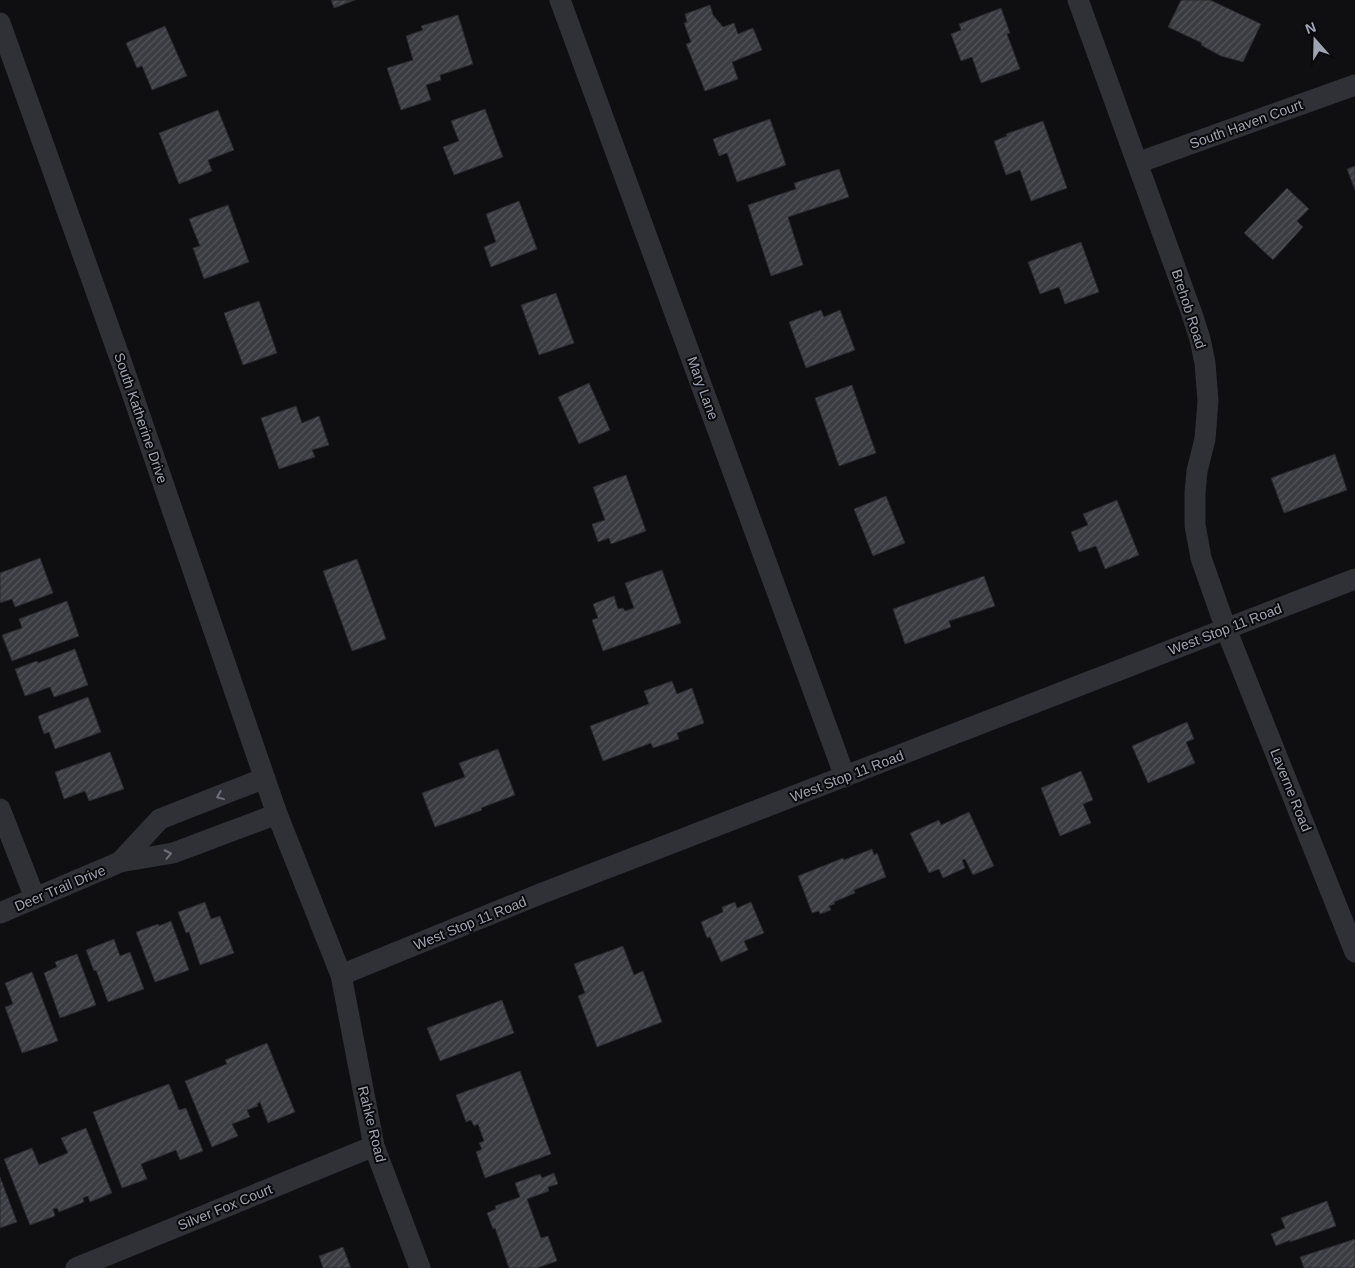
<svg xmlns="http://www.w3.org/2000/svg" width="1355" height="1268" font-family="Helvetica,sans-serif">
  <style>
    .building { fill: url(#building-hatch); stroke: #29292d }
    .lines { fill: none; stroke-linecap: round; stroke-linejoin: round }
    .minor { stroke: #303136; stroke-width: 21 }
    .oneway { stroke: #6d707b }
    .labels { text-anchor: middle; dominant-baseline: central; stroke-width: 4; stroke-linejoin: round; paint-order: stroke }
    .street-label { font-size: 14px; fill: #9fa4b3; stroke: #0a0a0c }
  </style>
  <defs>
    <pattern id="building-hatch" width="6" height="6" patternUnits="userSpaceOnUse" patternTransform="scale(1.25)"><rect width="6" height="6" fill="#3b3c41"/><path d="M-1 1l2-2M0 6l6-6M5 7l2-2" fill="none" stroke="#54555a"/></pattern>
  </defs>
  <rect width="100%" height="100%" fill="#0f0f11"/>
  <!-- building -->
  <path class="building" d="M331,0h24l-21,8z
    M1181,0h29l51,24 -18,38 -22,-6 -20,-11 1,-2 -34,-16z
    M710,5l3,10 10,12 11,-4 4,11 15,-6 9,22 -30,12 6,17 -33,12 -19,-47 5,-2 -7,-19 3,-1 -2,-8z
    M1001,8l9,25 -3,1 13,35 -39,14 -9,-26 -11,4 -10,-27 10,-4 -2,-6z
    M458,15l15,49 -33,11 1,5 -15,5 5,15 -30,10 -14,-42 26,-8 -7,-24 17,-6 -2,-4z
    M165,26l22,50 -35,14 -10,-24 -5,2 -11,-25z
    M485,109l18,48 -49,18 -11,-28 16,-6 -8,-20z
    M218,110l16,40 -26,10 4,11 -33,13 -20,-51z
    M770,119l16,46 -49,17 -10,-29 -8,3 -6,-17z
    M1043,121l24,67 -36,13 -11,-31 -14,5 -12,-34 13,-5 -1,-2z
    M1355,166v24l-8,-21z
    M839,169l10,28 -61,20 15,48 -32,11 -23,-71 48,-16 -2,-6z
    M1287,188l22,21 -12,12 6,6 -30,33 -29,-27z
    M519,201l18,48 -46,18 -7,-20 12,-5 -10,-28z
    M228,205l21,57 -45,17 -11,-31 7,-2 -11,-27z
    M1081,242l18,50 -34,12 -6,-17 -19,7 -12,-32z
    M556,293l18,50 -35,12 -18,-50z
    M259,301l18,52 -34,12 -19,-52z
    M821,310l3,7 16,-7 15,40 -49,18 -17,-46z
    M589,383l21,47 -31,14 -21,-47z
    M852,385l24,68 -37,13 -24,-68z
    M296,406l6,17 17,-7 10,29 -17,5 3,7 -36,12 -18,-51z
    M1335,454l12,36 -63,23 -13,-35z
    M626,475l20,56 -35,13 -2,-6 -11,4 -6,-18 13,-4 -12,-33z
    M886,496l19,47 -32,13 -19,-47z
    M1117,500l22,55 -34,14 -9,-23 -17,6 -8,-20 17,-7 -5,-11z
    M40,558l13,35 -38,14 -3,-8 -12,4v-30z
    M357,559l29,80 -34,12 -29,-80z
    M662,570l19,53 -78,28 -11,-31 6,-2 -5,-14 21,-8 4,13 5,-1 2,3 9,-3 -9,-25z
    M984,576l11,30 -46,15 2,6 -46,17 -12,-35z
    M67,601l12,35 -67,25 -10,-26 20,-7 -3,-9z
    M75,649l13,36 -34,12 -4,-10 -25,9 -10,-27 22,-8 1,2z
    M672,681l5,13 15,-6 12,35 -27,10 2,6 -26,9 -2,-5 -48,18 -13,-35 59,-22 -5,-13z
    M88,697l13,35 -46,17 -6,-17 -5,2 -6,-18z
    M1187,722l7,17 -8,3 9,21 -47,20 -16,-37z
    M498,749l17,46 -34,13 1,2 -47,17 -13,-34 43,-16 -6,-14z
    M110,752l14,37 -35,12 -4,-10 -21,8 -9,-27z
    M1081,771l12,29 -10,4 8,19 -31,13 -19,-48z
    M969,812l25,54 -21,9 -8,-16 -3,1 3,8 -22,10 -4,-9 -10,4 -19,-40 29,-13 2,5z
    M872,849l2,6 3,-2 9,24 -32,13 1,3 -21,9 1,2 -6,2 2,4 -11,4 -1,-3 -7,2 -14,-37 45,-18 1,2z
    M205,902l6,17 9,-3 14,37 -34,12 -11,-33 -3,1 -8,-21z
    M735,902l2,6 14,-6 13,31 -20,8 4,9 -27,12 -11,-25 -3,1 -6,-16 22,-10 -1,-5z
    M171,921l18,49 -34,12 -19,-50 22,-8 1,2z
    M114,939l6,17 10,-4 14,37 -36,13 -12,-32 -2,1 -8,-21z
    M623,946l11,29 9,-4 19,51 -65,25 -19,-51 7,-3 -11,-29z
    M77,954l19,51 -36,13 -16,-45 13,-6 -2,-5z
    M32,972l26,69 -36,12 -17,-46 8,-3 -8,-21z
    M502,1000l12,33 -74,28 -13,-33z
    M267,1043l28,69 -27,11 -8,-21 -3,2 1,2 -11,4 3,7 -18,7 6,12 -26,11 -27,-66 42,-17 -2,-4z
    M520,1071l31,83 -66,24 -9,-26 6,-3 -3,-6 5,-2 -6,-17 -4,2 -3,-6 -5,2 -10,-27z
    M169,1084l10,26 7,-2 17,43 -23,9 -4,-10 -35,14 6,15 -25,9 -29,-76z
    M86,1128l26,65 -22,9 -2,-6 -5,2 1,4 -25,10 -2,-4 -4,1 2,7 -25,9 -26,-66 28,-11 7,17 29,-12 -7,-15z
    M554,1173l4,11 -10,3 1,4 -22,8 14,39 7,-2 9,25 -20,7h-28l-14,-40 -2,1 -6,-16 9,-4 -1,-3 25,-9 -5,-14 25,-9 2,4z
    M0,1177l17,45 -17,6z
    M1327,1201l9,25 -46,16v-2l-14,6 -5,-12 14,-6 -4,-10z
    M1355,1239v29h-51l-4,-11z
    M343,1247l8,21h-28l-4,-12z"/>
  <g class="lines">
    <!-- minor -->
    <path class="minor" d="M560,0l285,777
      M1078,0l114,314 8,25 5,24 2,25 1,13 -3,38 -8,32 -2,22v32l6,33 25,71 129,323
      M0,23l121,338 156,453 64,161 33,171 46,122
      M1137,163l218,-78
      M0,809l35,89
      M120,862l40,-43 105,-41
      M0,913l120,-51 53,-9 104,-39
      M341,975l199,-81 815,-315
      M76,1268l298,-122"/>
  </g>
  <!-- one-way arrows -->
  <defs><path id="oneway-chevron" d="M-2-3.5L2.5 0L-2 3.5" fill="none" stroke-width="1.6" stroke-linecap="round" stroke-linejoin="round" transform="scale(1.25)"/></defs>
  <g class="oneway">
    <use href="#oneway-chevron" transform="translate(220 796) rotate(158)"/>
    <use href="#oneway-chevron" transform="translate(168 854) rotate(-12)"/>
  </g>
  <g class="labels">
    <!-- street labels -->
    <g class="street-label">
      <text transform="translate(1246 124) rotate(-20)">South Haven Court</text>
      <text transform="translate(1189 309) rotate(72)">Brehob Road</text>
      <text transform="translate(703 388) rotate(70)">Mary Lane</text>
      <text transform="translate(141 418) rotate(71)">South Katherine Drive</text>
      <text transform="translate(1225 629) rotate(-21)">West Stop 11 Road</text>
      <text transform="translate(847 776) rotate(-21)">West Stop 11 Road</text>
      <text transform="translate(1291 790) rotate(68)">Laverne Road</text>
      <text transform="translate(60 888) rotate(-23)">Deer Trail Drive</text>
      <text transform="translate(470 923) rotate(-22)">West Stop 11 Road</text>
      <text transform="translate(372 1124) rotate(76)">Rahke Road</text>
      <text transform="translate(225 1207) rotate(-22)">Silver Fox Court</text>
    </g>
  </g>
  <!-- north arrow -->
  <g transform="translate(1315 40) rotate(340)" stroke="#0a0a0c" stroke-width="4" paint-order="stroke">
  <path d="M0-4L9 19L0 12L-9 19Z" fill="#9fa4b3"/>
  <text y="-8" font-size="14" font-weight="bold" text-anchor="middle" fill="#9fa4b3">N</text>
  </g>
</svg>
